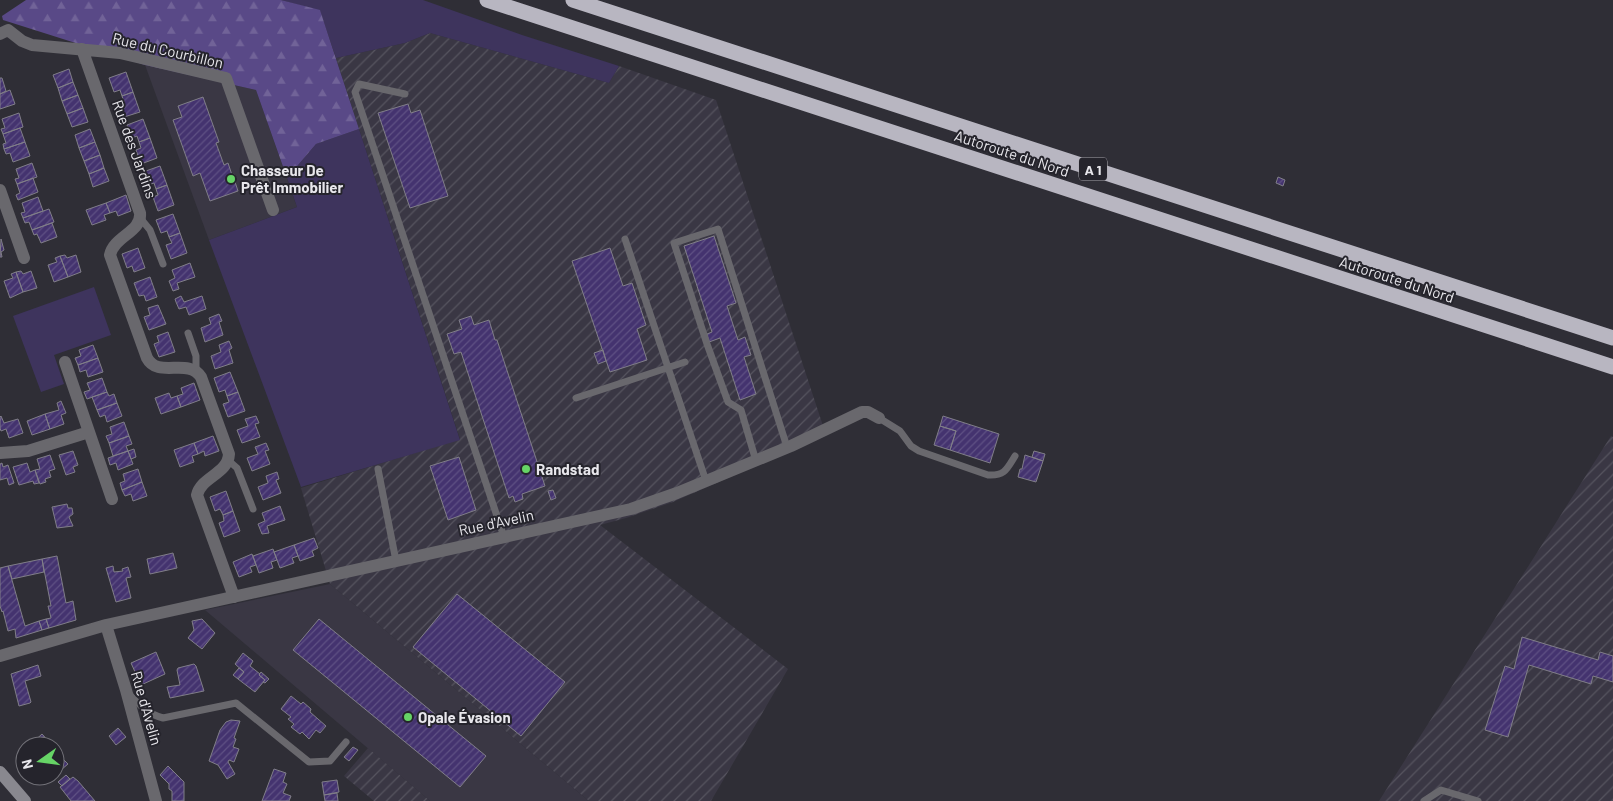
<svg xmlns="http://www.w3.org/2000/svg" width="1613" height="801" font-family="Barlow,sans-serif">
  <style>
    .built { fill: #3a3744 }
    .industrial { fill: url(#industrial-furrows) }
    .green { fill: #3e345d }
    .forest { fill: url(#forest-firs) }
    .building { fill: url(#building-hatch); stroke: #807e88 }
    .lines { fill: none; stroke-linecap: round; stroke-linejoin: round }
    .service { stroke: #69686d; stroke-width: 7 }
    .minor { stroke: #69686d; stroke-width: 12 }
    .secondary { stroke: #89888f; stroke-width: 12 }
    .motorway { stroke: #b8b6c1; stroke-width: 15 }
    .poi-dot { fill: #66d466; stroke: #25242c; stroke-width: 2 }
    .labels { text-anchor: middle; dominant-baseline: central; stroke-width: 4; stroke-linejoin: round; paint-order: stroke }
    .shield { fill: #25242c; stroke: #aeacb2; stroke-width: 1 }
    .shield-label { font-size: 14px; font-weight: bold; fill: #e8e7ec }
    .street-label { font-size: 15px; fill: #e8e7ec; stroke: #25242c }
    .poi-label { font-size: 15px; font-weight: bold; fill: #e8e7ec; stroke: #25242c; text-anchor: start }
  </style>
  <defs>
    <pattern id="industrial-furrows" width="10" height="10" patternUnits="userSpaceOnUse" patternTransform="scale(1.25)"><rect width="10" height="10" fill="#3a3744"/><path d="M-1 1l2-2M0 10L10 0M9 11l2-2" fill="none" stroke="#56545f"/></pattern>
    <pattern id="forest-firs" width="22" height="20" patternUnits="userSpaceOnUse" patternTransform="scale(1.25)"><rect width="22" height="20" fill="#594987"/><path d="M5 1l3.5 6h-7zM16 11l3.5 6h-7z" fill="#716398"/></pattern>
    <pattern id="building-hatch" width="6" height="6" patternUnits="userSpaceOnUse" patternTransform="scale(1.25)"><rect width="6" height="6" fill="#44336f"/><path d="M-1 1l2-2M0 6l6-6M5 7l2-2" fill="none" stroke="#5f5184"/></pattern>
  </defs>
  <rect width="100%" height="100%" fill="#2f2e36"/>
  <!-- built -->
  <path class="built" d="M145,65l111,25 41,117 -88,33z
    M330,584l259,217h-159l-225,-191z"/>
  <!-- industrial -->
  <path class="industrial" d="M430,33l179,50 10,-17 97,34 110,335 -153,67 -47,16 -26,7 188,144 -77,132h-122l-259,-217 -29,-96 159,-49 -124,-381 69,-15z
    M1611,436l2,1v364h-234z
    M368,748l62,53h-56l-30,-25z"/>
  <!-- green -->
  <path class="green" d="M281,0h142l99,35 97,31 -10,17 -179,-50 -25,10 -69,15 -16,-47z
    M359,129l101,311 -159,47 -92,-247 88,-33 -10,-29 29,-34z
    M94,287l17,48 -57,20 10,29 -23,8 -28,-76z"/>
  <!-- forest -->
  <path class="forest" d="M26,0h255l39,10 39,119 -43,15 -29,34 -31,-88 -111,-25 -142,-45 -1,-4z"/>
  <!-- building -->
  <path class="building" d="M69,69l4,13 -15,6 -5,-13z
    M126,72l7,20 -11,4 -2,-6 -6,2 -5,-14z
    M0,78h2l4,13 -6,3z
    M73,82l5,13 -16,6 -4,-13z
    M10,90l5,14 -15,5v-15z
    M133,92l7,20 -16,5 -5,-13 5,-2 -2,-6z
    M78,95l5,13 -16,6 -5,-13z
    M203,97l16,45 -3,1 8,22 4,-2 4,12 2,-1 2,4 -2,1 4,12 -28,10 -10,-28 -7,3 -20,-56 9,-3 -4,-11z
    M408,104l3,9 9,-3 28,86 -38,12 -32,-95z
    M83,108l5,14 -16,5 -5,-13z
    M19,113l4,14 -20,7 -2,-5 4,-1 -3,-9z
    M143,119l7,19 -11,4 -2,-6 -5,2 -5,-13z
    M20,128l5,14 -21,7 -1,-5 3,-1 -3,-9z
    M90,129l5,13 -16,6 -4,-13z
    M150,138l7,20 -16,6 -5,-14 5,-2 -2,-6z
    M25,142l5,14 -17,6 -3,-9 -4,1 -2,-5z
    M95,142l5,13 -16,6 -5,-13z
    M100,155l4,13 -15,6 -5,-13z
    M32,163l5,14 -20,7 -2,-5 4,-1 -3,-9z
    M160,166l7,19 -11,4 -2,-6 -6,2 -5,-13z
    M104,168l5,13 -16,6 -4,-13z
    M1278,177l7,3 -2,6 -7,-3z
    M33,178l5,14 -20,8 -2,-5 4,-2 -3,-9z
    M167,185l7,20 -16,6 -5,-14 5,-2 -2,-6z
    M126,195l5,16 -13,5 -2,-5 -6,2 -4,-10z
    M38,197l5,14 -20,7 -2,-5 4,-1 -3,-9z
    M106,203l4,10 -6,2 2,5 -14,5 -6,-15z
    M49,209l5,13 -22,8 -3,-8 -4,1 -2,-5z
    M173,214l7,19 -11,4 -2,-6 -6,2 -5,-13z
    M52,223l5,14 -16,6 -4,-9 -3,1 -2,-5z
    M180,233l7,20 -16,6 -5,-14 6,-2 -3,-6z
    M714,236l22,67 -9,3 11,34 7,-3 6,18 -7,2 12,37 -16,6 -20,-62 -11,4 -2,-8 5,-2 -28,-86z
    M1,239l3,11 -3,2 1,5h-2z
    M138,248l7,20 -11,4 -2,-6 -5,2 -5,-14z
    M610,248l13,38 9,-3 14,42 -9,4 10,31 -37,12 -38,-111z
    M65,255l2,3 9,-3 5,17 -13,5 -8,-21z
    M60,256l8,21 -14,5 -6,-17 9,-3 -2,-4z
    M190,263l5,14 -18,6 2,6 -6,2 -4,-10 6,-3 -3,-8z
    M21,271l2,3 8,-3 6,17 -14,4 -7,-20z
    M16,272l7,20 -13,6 -6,-17 9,-3 -2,-4z
    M150,277l7,20 -11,4 -2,-6 -5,1 -5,-13z
    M181,296l3,6 18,-6 4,13 -17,6 -3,-8 -7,2 -3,-7 -1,-3z
    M158,305l8,19 -17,6 -5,-13 6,-2 -2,-7z
    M219,314l3,7 -3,1 4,13 -18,7 -4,-14 10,-4 -2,-6z
    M471,316l3,9 15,-5 6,20h2l48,146 -23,8 1,5 -8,3 -2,-6 -4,2 -48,-146 -7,2 -7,-20 15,-5 -3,-9z
    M168,332l7,20 -16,5 -5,-13 5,-2 -2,-6z
    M229,341l3,7 -3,2 4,13 -18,6 -4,-13 10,-4 -2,-7z
    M93,345l5,13 -20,7 -3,-7 6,-2 -2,-6z
    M603,350l3,11 -8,3 -4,-11z
    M98,358l5,14 -15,5 -2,-7 -6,2 -2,-7z
    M230,372l8,20 -11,4 -2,-6 -6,2 -5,-14z
    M102,378l5,14 -20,7 -3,-7 6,-2 -3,-7z
    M194,383l6,17 -19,7 -4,-11 6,-2 -2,-6z
    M107,392l2,4 5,-2 3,9 -20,7 -5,-13z
    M238,392l7,19 -17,6 -5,-13 6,-2 -2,-6z
    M169,393l2,5 6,-2 4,11 -20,7 -6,-16z
    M61,401l5,12 -5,2 3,9 -14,5 -5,-15 14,-4 -2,-7z
    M117,403l5,13 -15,6 -2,-7 -5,2 -3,-7z
    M45,414l5,15 -18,6 -5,-14z
    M1,416l3,7 14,-4 5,14 -14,5 -3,-9 -5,2 -1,-3v-11z
    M256,416l3,7 -4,1 5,13 -18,6 -5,-13 11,-4 -3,-7z
    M943,416l56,18 -9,29 -40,-13 6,-19 -16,-5z
    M124,422l5,14 -20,7 -3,-7 6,-2 -2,-7z
    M940,426l16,5 -6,19 -16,-5z
    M129,436l3,8 -6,2 2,5 -15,5 -4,-13z
    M213,436l6,15 -14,5 -1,-5 -6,3 -4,-11z
    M194,443l4,11 -6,2 2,6 -14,5 -6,-17z
    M266,443l3,7 -4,1 5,13 -18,7 -5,-13 11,-4 -3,-7z
    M134,449l2,8 -5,2 -3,-8z
    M73,451l5,14 -5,2 2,5 -9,3 -7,-20z
    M128,451l5,13 -15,6 -2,-7 -6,2 -2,-7z
    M1034,451l11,3 -2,7 -11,-4z
    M50,455l5,14 -6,2 2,6 -6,2 1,3 -6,2 -5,-14 5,-1 -3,-10z
    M1025,455l18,6 -7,21 -18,-5 2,-8h2z
    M459,457l17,53 -28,10 -18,-54z
    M2,463l1,4 5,-2 6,18 -5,2 -2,-7 -7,2v-16z
    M27,463l3,9 5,-2 4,13 -5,1 -1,-3 -14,4 -6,-18z
    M138,469l4,13 -20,8 -2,-7 5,-2 -2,-7z
    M277,472l2,7 -3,1 5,13 -18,7 -5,-13 10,-4 -2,-7z
    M142,482l5,14 -14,5 -2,-7 -6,2 -3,-6z
    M553,490l3,8 -5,2 -3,-9z
    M226,491l7,20 -10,4 -3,-6 -5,2 -5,-14z
    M67,504l1,4h4l1,6 -4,3 4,9 -16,2 -5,-21z
    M280,506l5,14 -18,6 2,7 -7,1 -4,-10 7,-3 -3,-8z
    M233,511l7,20 -16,6 -5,-14 5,-2 -1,-6z
    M314,538l4,10 -6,3 2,5 -14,5 -6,-16z
    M294,545l4,11 -6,2 2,5 -14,5 -6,-16z
    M273,549l4,11 -6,2 2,6 -14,5 -6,-17z
    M173,553l4,15 -27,6 -3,-15z
    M252,554l4,11 -6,2 2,5 -13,5 -6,-15z
    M57,556l9,47 7,-2 3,19 -27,8 -3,-9 5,-1 -3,-12h3l-9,-47z
    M42,559l2,13 -32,7 -4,-13z
    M8,566l17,60 14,-5 3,9 -26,8 -1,-9 -7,2 -5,-20 -1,1 -2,-6v-38z
    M113,566l1,6 9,-1 -1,-2 6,-2 3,10 -5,1 5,20 -15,4 -10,-34z
    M457,594l108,88 -44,54 -108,-89z
    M46,619l3,9 -7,2 -3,-9z
    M202,619l13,14 -13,16 -14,-11 6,-8 -2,-9z
    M319,619l167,137 -26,31 -167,-137z
    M1522,637l76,23 2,-8 13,4v26l-20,-6 -2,8 -62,-19 -21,72 -23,-7 20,-64 9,3z
    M156,652l9,22 -24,11 -10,-22z
    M243,653l10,8 -3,5 10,8 -1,1 6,5 -10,12 -17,-13 6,-7 -9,-8z
    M194,664l2,2 8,25 -34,7 -3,-11 13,-2 -3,-15 1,-2z
    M38,665l3,11 -16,5 6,21 -1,1 -11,3 -8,-32z
    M239,668l5,4 -6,7 -5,-4z
    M261,672l8,7 -4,4 -2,-1 2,-2 -6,-5z
    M291,696l10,8 2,-2 8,7 -1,3 16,14 -6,7 -4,-3 -7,9 -7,-7 -2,2 -9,-7 3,-3 -6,-5 3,-2 -10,-8z
    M231,720l9,1 -6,17 2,1 -3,8 6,2 -5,13 -5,-2 -1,2 7,12 -8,5 -9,-14 -9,-4 11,-31 6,-8z
    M118,728l8,9 -10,8 -7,-9z
    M42,734l9,10v2h-22z
    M353,747l5,3 -9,11 -5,-4z
    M55,751l13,13 -13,11z
    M168,766l16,16v19h-12v-10l-3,-2v-5l-9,-9z
    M274,769l12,4 -3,9 4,2 -4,9 8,3 -2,5h-27z
    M66,775l4,4 -8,7 -4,-4z
    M73,777l5,4 17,20h-24l-11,-14z
    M337,780l2,12 -15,3 -2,-13z
    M337,793l1,8h-13l-1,-6z"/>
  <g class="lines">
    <!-- service -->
    <path class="service" d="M405,94l-46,-10 -4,8 149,445
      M141,219l9,11 13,34
      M625,239l81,242
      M188,333l8,23v14
      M576,398l109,-36
      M879,418l21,13 11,15 8,5 69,24c17,1 19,-6 27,-19
      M228,460l9,8 16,41
      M756,461l-15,-51 -13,-8 -21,-58 -33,-101 44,-14 69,218
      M378,469l18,92
      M129,694c10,11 19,20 34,24l73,-15 73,59 21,-1 16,-19
      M1424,801l17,-11 37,11"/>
    <!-- minor -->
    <path class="minor" d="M0,34l8,-4 14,11 10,4 88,8 106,25 47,132
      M82,49l58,164c2,19 -26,23 -30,42l37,103c11,21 41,-1 54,19l28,77c-1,20 -28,23 -32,41l37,102
      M0,190l24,68
      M65,362l47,137
      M0,453l28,-2 61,-19
      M106,625l20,65 30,111
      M0,656l106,-31 525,-116 46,-16 114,-47 71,-34h6l11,6"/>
    <!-- secondary -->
    <path class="secondary" d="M0,772l25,29"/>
    <!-- motorway -->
    <path class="motorway" d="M487,0l1126,367
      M573,0l1040,338"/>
  </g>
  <!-- markers -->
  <g class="poi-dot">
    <circle cx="231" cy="179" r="5"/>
    <circle cx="526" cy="469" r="5"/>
    <circle cx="408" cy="717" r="5"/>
  </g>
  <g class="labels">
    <!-- shield labels -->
    <rect class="shield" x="1079" y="157.5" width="28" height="23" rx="4"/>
    <g class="shield-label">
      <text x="1093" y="169">A 1</text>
    </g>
    <!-- street labels -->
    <g class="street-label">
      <text transform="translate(168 50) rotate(13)">Rue du Courbillon</text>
      <text transform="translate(135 149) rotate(70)">Rue des Jardins</text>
      <text transform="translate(1012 153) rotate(18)">Autoroute du Nord</text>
      <text transform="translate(1397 279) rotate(18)">Autoroute du Nord</text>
      <text transform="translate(496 522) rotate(-12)">Rue d'Avelin</text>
      <text transform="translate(147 708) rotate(74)">Rue d'Avelin</text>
    </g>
    <!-- poi labels -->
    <g class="poi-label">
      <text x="241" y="170">Chasseur De<tspan x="241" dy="17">Prêt Immobilier</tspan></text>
      <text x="536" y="469">Randstad</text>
      <text x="418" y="717">Opale Évasion</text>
    </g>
  </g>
  <!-- north arrow -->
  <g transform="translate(40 761) rotate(256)"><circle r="24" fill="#25242c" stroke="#737279"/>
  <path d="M0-4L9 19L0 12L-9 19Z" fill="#66d466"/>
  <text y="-8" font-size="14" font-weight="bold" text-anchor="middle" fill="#e8e7ec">N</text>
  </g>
</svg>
